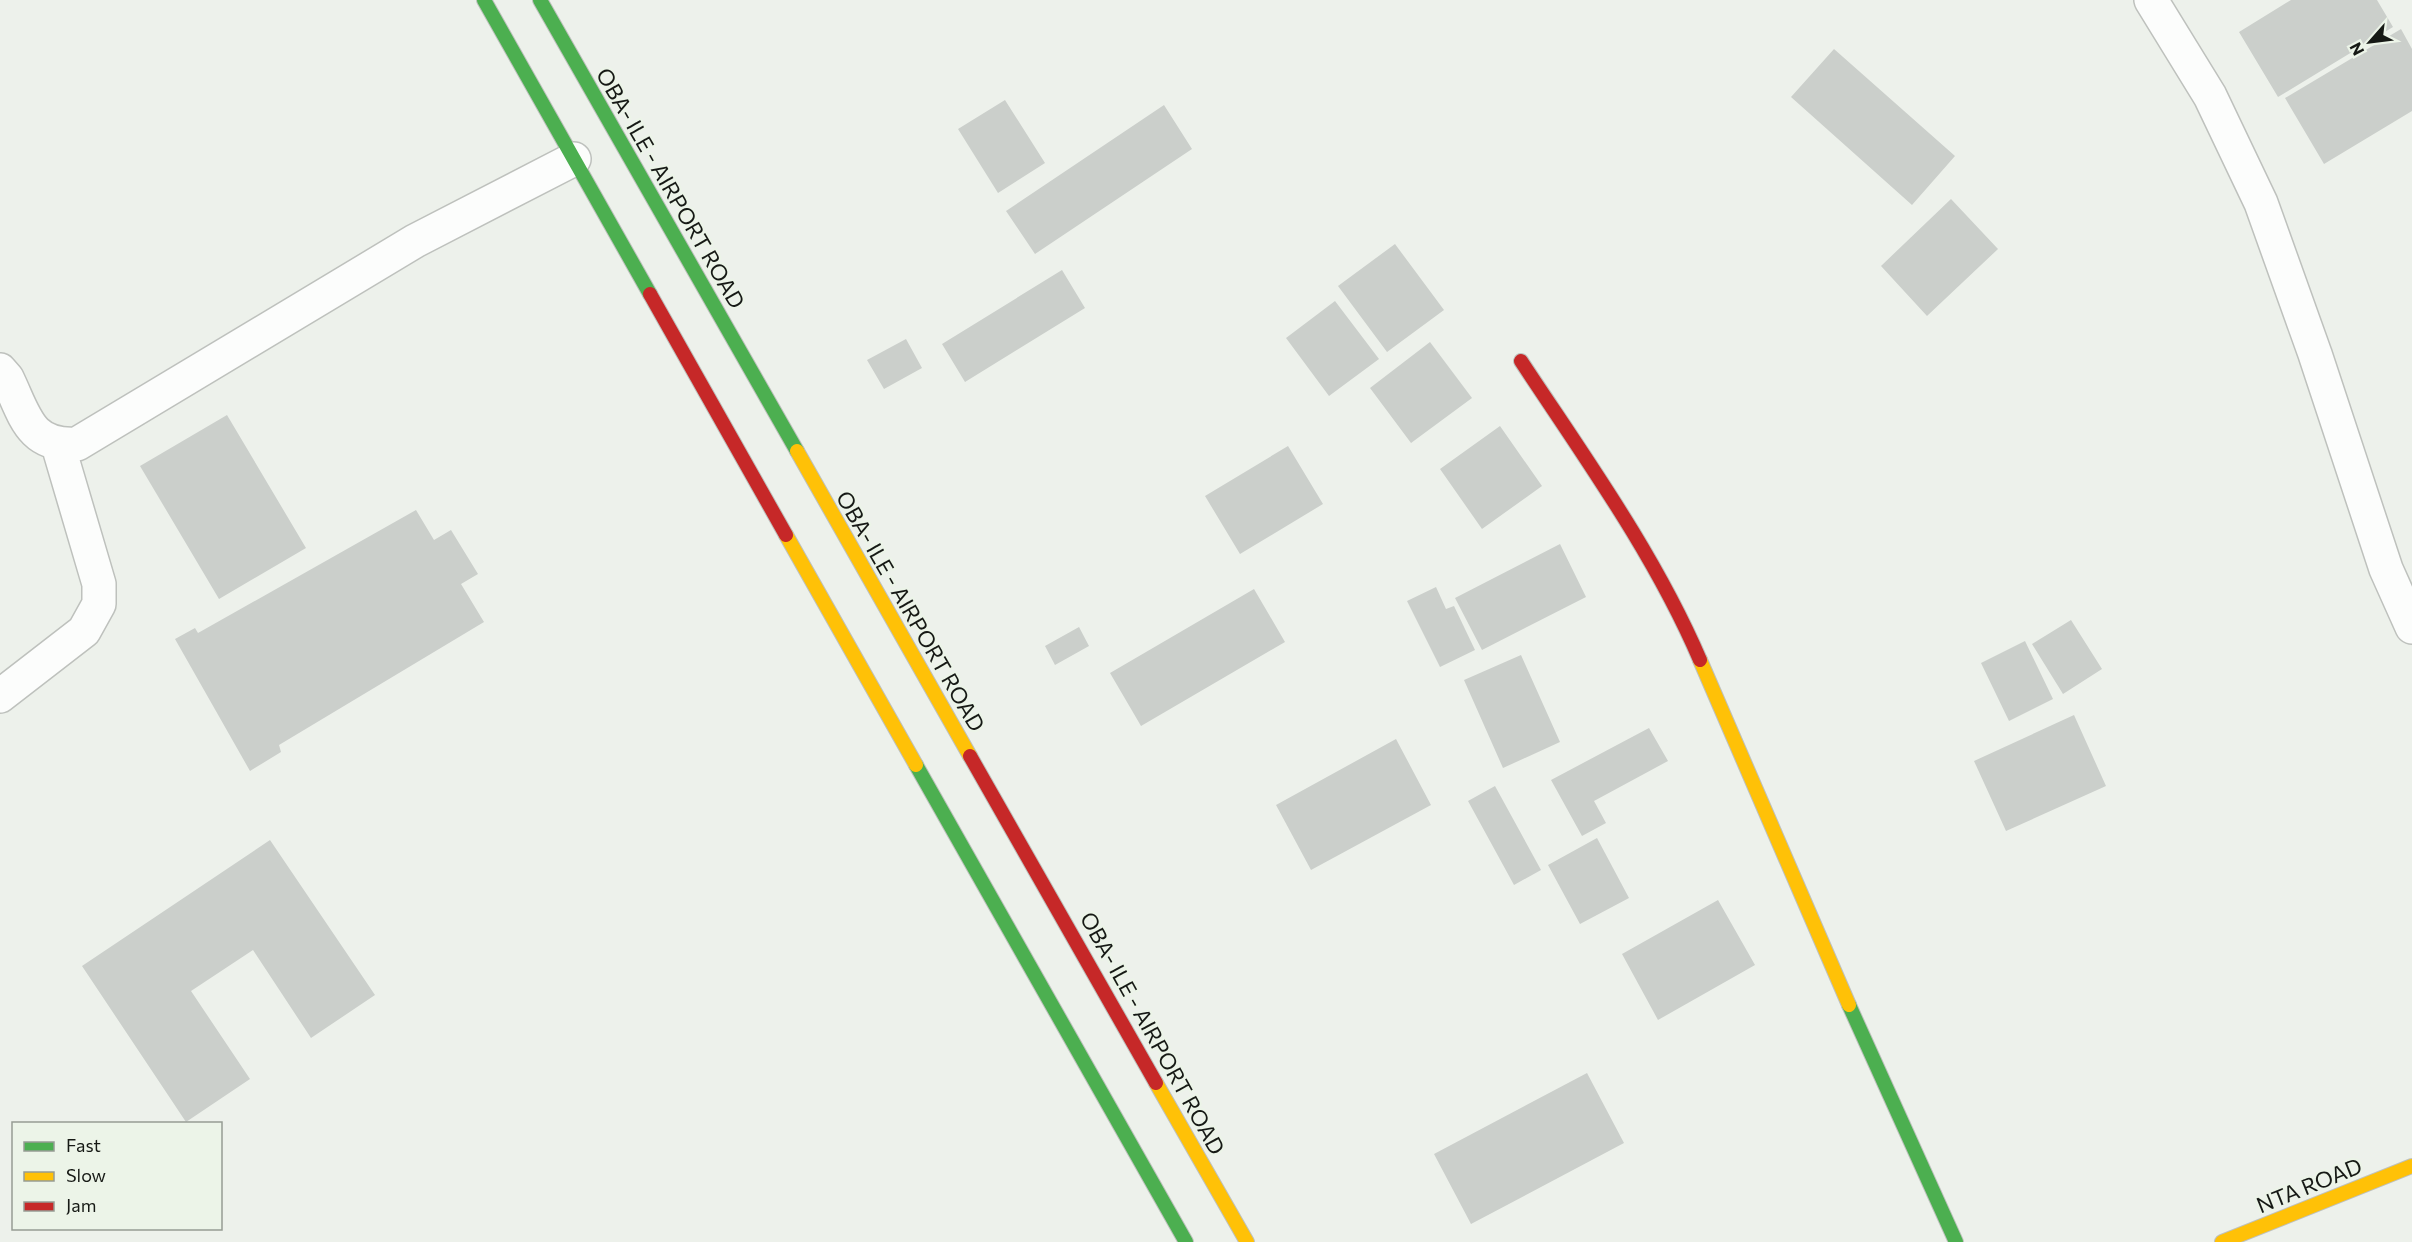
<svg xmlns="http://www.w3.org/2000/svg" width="2412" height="1242" font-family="Commissioner,sans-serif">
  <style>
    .building { fill: #cbcfcb }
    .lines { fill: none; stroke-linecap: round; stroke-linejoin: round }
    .street-casing { stroke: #bec1bd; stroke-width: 36 }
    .fast-casing { stroke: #bec1bd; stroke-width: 16 }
    .slow-casing { stroke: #bec1bd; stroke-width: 16 }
    .jam-casing { stroke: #bec1bd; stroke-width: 16 }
    .street { stroke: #fcfdfc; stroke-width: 33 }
    .fast { stroke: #4caf50; stroke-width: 14 }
    .slow { stroke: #ffc107; stroke-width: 14 }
    .jam { stroke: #c62828; stroke-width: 14 }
    .labels { text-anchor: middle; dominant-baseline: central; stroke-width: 4.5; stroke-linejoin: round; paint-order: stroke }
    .street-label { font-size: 22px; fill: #161915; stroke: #ecf4e8 }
  </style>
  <rect width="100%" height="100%" fill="#edf1eb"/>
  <!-- building -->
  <path class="building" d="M2291,0h86l16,27 -115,70 -39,-65z
    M2401,29l11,20v62l-88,53 -39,-66z
    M1834,49l121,107 -43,49 -121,-108z
    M1005,100l40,63 -47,30 -40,-64z
    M1164,105l28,44 -157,105 -29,-43z
    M1951,199l47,50 -71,67 -46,-50z
    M1395,244l49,66 -57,42 -49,-66z
    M1062,270l23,38 -120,74 -23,-38z
    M1335,301l44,58 -50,37 -43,-58z
    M906,339l16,29 -38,21 -17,-29z
    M1430,342l42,56 -61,45 -41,-55z
    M227,415l79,133 -87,51 -79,-133z
    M1500,426l42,60 -60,43 -42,-60z
    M1288,446l35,58 -83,50 -35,-58z
    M416,510l18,30 17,-10 27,44 -17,10 23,38 -205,123 2,7 -31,19 -75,-132 20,-11 3,5z
    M1560,544l26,53 -104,53 -27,-52z
    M1436,587l10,22 8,-3 21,44 -35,17 -33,-66z
    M1254,589l31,53 -144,84 -31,-53z
    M2071,620l31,49 -39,25 -31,-50z
    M1079,627l10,19 -34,19 -10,-19z
    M2025,641l28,58 -44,22 -28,-58z
    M1521,655l39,87 -57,26 -39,-88z
    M2074,715l32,71 -100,45 -32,-70z
    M1649,728l19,33 -74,40 12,22 -24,13 -31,-56z
    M1396,739l35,66 -120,65 -35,-65z
    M1495,786l46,84 -27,15 -46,-84z
    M1597,838l32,60 -49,26 -32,-59z
    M270,840l105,155 -64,43 -58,-88 -62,41 59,88 -64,43 -104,-156z
    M1718,900l37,65 -97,55 -36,-66z
    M1587,1073l37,70 -153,81 -37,-70z"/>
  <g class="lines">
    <!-- street casing -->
    <g class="street-casing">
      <path id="street" d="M2151,0l59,96 51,107 54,151 71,215 26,58
        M0,370l7,8c18,37 22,69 70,66l338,-203 159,-82
        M0,696l84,-65 15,-27v-20l-41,-139"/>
    </g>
    <!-- fast casing -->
    <g class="fast-casing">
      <path id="fast" d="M484,0l166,294
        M540,0l257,451
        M916,765l270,477
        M1849,1005l107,237"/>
    </g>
    <!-- slow casing -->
    <g class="slow-casing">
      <path id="slow" d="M797,451l173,305
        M786,535l130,230
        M1700,660l149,345
        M1156,1083l91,159
        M2222,1242l190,-76"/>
    </g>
    <!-- jam casing -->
    <g class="jam-casing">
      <path id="jam" d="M650,294l136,241
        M1521,361c64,97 133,192 179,299
        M970,756l186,327"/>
    </g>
    <!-- street -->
    <use href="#street" class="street"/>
    <!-- fast -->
    <use href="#fast" class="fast"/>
    <!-- slow -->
    <use href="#slow" class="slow"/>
    <!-- jam -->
    <use href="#jam" class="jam"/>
  </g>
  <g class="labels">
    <!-- street labels -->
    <g class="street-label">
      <text transform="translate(671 188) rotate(60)">OBA- ILE - AIRPORT ROAD</text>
      <text transform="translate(911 611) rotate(60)">OBA- ILE - AIRPORT ROAD</text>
      <text transform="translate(1153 1033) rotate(61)">OBA- ILE - AIRPORT ROAD</text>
      <text transform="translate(2309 1185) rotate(-22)">NTA ROAD</text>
    </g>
  </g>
  <!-- legend -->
  <rect x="12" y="1122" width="210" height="108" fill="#ecf4e8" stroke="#969c94" stroke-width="1.5"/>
  <rect x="24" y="1142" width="30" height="9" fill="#4caf50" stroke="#969c94" stroke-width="1.5"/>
  <text x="66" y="1152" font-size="18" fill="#161915">Fast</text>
  <rect x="24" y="1172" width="30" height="9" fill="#ffc107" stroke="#969c94" stroke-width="1.5"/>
  <text x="66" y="1182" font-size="18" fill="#161915">Slow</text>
  <rect x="24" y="1202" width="30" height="9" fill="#c62828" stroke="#969c94" stroke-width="1.5"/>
  <text x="66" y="1212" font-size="18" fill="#161915">Jam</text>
  <!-- north arrow -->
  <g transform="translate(2370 42) rotate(242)" stroke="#ecf4e8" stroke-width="4.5" paint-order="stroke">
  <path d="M0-4.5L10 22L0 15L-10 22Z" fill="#161915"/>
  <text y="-9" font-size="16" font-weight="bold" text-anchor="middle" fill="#161915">N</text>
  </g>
</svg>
